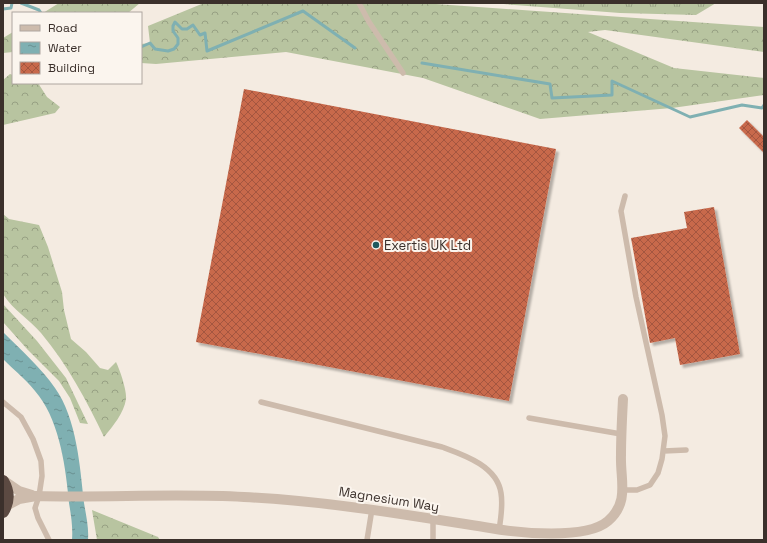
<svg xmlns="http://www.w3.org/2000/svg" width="767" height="543" font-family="'Space Grotesk',sans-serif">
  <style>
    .grass { fill: url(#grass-tufts) }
    .forest { fill: url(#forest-crowns) }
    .water { fill: url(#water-ripples) }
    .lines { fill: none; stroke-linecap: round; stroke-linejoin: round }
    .stream { stroke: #7fb0b2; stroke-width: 3 }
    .building { fill: url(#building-cross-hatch); filter: url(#shadow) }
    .lane { stroke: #cdbbac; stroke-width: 5.5 }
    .street { stroke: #cdbbac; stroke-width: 10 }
    .highway { stroke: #5c4a42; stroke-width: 12 }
    .poi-dot { fill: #1f5a5e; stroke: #fbf5ee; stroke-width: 1.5 }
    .labels { text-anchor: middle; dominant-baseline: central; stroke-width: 4; stroke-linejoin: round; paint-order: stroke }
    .poi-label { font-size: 13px; fill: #3b302b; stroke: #fbf5ee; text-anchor: start }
    .street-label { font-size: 13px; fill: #3b302b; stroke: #fbf5ee }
  </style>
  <defs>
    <pattern id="grass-tufts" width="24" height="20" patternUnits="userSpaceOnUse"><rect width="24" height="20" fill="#b8c4a0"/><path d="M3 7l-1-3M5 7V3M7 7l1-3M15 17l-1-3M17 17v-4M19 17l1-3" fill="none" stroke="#97a083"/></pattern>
    <pattern id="forest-crowns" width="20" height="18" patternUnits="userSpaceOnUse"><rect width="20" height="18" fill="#b8c4a0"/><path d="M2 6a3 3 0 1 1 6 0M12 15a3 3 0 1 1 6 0" fill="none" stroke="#97a083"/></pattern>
    <pattern id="water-ripples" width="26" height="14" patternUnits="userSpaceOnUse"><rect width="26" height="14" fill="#7fb0b2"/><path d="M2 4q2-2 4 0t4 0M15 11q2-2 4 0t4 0" fill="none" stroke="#699091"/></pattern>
    <pattern id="building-cross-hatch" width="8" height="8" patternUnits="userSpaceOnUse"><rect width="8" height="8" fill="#c8694b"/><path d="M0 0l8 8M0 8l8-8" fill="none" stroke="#a4573f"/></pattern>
    <filter id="shadow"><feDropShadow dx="3" dy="3" stdDeviation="1" flood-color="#0004"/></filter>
  </defs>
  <rect width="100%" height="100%" fill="#f4ebe1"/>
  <!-- grass -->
  <path class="grass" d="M490,3h226l-20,12 -76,-2z"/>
  <!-- forest -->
  <path class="forest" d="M59,3h81l-12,10h-85z
    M204,3h218l342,24v25l-159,-22 -17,2 86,36 90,10v17l-92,13 -132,11 -117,-41 -137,-26 -130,12 -15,-1v-19l9,-1 -2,-17z
    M13,32v20l-10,1v-15z
    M10,74l3,1v8h25l9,14 13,10 -5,6 -52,12v-45z
    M3,214l6,5 30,6 9,22 14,45 2,18 7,29 15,13 14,16 8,2 8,-8c4,8 11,29 10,37 -2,14 -13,27 -22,38 -17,-36 -37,-73 -63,-104 -12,-14 -28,-23 -38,-39z
    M3,304l34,37 29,37 22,46 -8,-1 -10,-25 -11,-17 -32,-32 -24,-27z
    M92,510l66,27 2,3h-63z"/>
  <!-- water -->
  <path class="water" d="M3,332c18,18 38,36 52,56 22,31 25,79 29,115 2,12 5,25 4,37h-16c1,-13 -1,-25 -3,-37 -3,-34 -9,-79 -30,-107 -10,-14 -24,-25 -36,-37z"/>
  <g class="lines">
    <!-- stream -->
    <path class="stream" d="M21,3l18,7 2,3
      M3,9l8,-1 1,-5
      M141,47l9,-4 5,6 13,2 6,-2 4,-5v-6l-5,-7v-5l2,-4 7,7h5l6,-4 7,10 5,-2 2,18 96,-40 52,37
      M422,63l128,21 2,14 60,-3v-14l78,36 52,-12 20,3 2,-3"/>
  </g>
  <!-- building -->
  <path class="building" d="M244,89l312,60 -47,252 -313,-59z
    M747,120l17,17v16l-25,-25z
    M714,207l26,147 -60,11 -5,-27 -25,5 -19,-105 56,-10 -3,-16z"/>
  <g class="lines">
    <!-- lane -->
    <path class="lane" d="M359,3l10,19 34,51
      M3,402l18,15 12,22 8,22 1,15 -3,20 -4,12 3,10 11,22
      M261,402l181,45c22,8 55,19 59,46 2,12 0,25 -2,37
      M529,418l92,16
      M664,451l22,-1
      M624,490h13l13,-5 8,-12 4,-14 3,-23 -3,-21 -26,-118 -15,-86 4,-15
      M433,519v21
      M367,540l5,-31"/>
    <!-- street -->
    <path class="street" d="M3,480l16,11 13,4
      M6,506l13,-7 17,-3c69,2 139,-3 208,1 83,4 164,18 246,31 28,5 96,12 118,-7 22,-19 12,-41 13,-66 0,-19 1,-37 2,-56"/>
    <!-- highway -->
    <path class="highway" d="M3,481c6,10 6,21 0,31"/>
  </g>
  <!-- markers -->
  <circle class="poi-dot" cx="376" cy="245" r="4"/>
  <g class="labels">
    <!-- poi labels -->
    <g class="poi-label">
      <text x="384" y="245">Exertis UK Ltd</text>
    </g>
    <!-- street labels -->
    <g class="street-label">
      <text transform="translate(389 499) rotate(9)">Magnesium Way</text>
    </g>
  </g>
  <!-- border -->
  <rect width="767" height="543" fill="none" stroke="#3b302b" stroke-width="8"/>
  <!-- legend -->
  <rect x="12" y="12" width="130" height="72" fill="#fbf5ee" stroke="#aea6a0"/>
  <rect x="20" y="25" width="20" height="6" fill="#cdbbac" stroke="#aea6a0"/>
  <text x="48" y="32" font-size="12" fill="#3b302b">Road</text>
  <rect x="20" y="42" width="20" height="12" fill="url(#water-ripples)" stroke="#aea6a0"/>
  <text x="48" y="52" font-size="12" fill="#3b302b">Water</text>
  <rect x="20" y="62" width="20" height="12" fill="url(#building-cross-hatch)" stroke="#aea6a0"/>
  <text x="48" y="72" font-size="12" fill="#3b302b">Building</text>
</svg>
